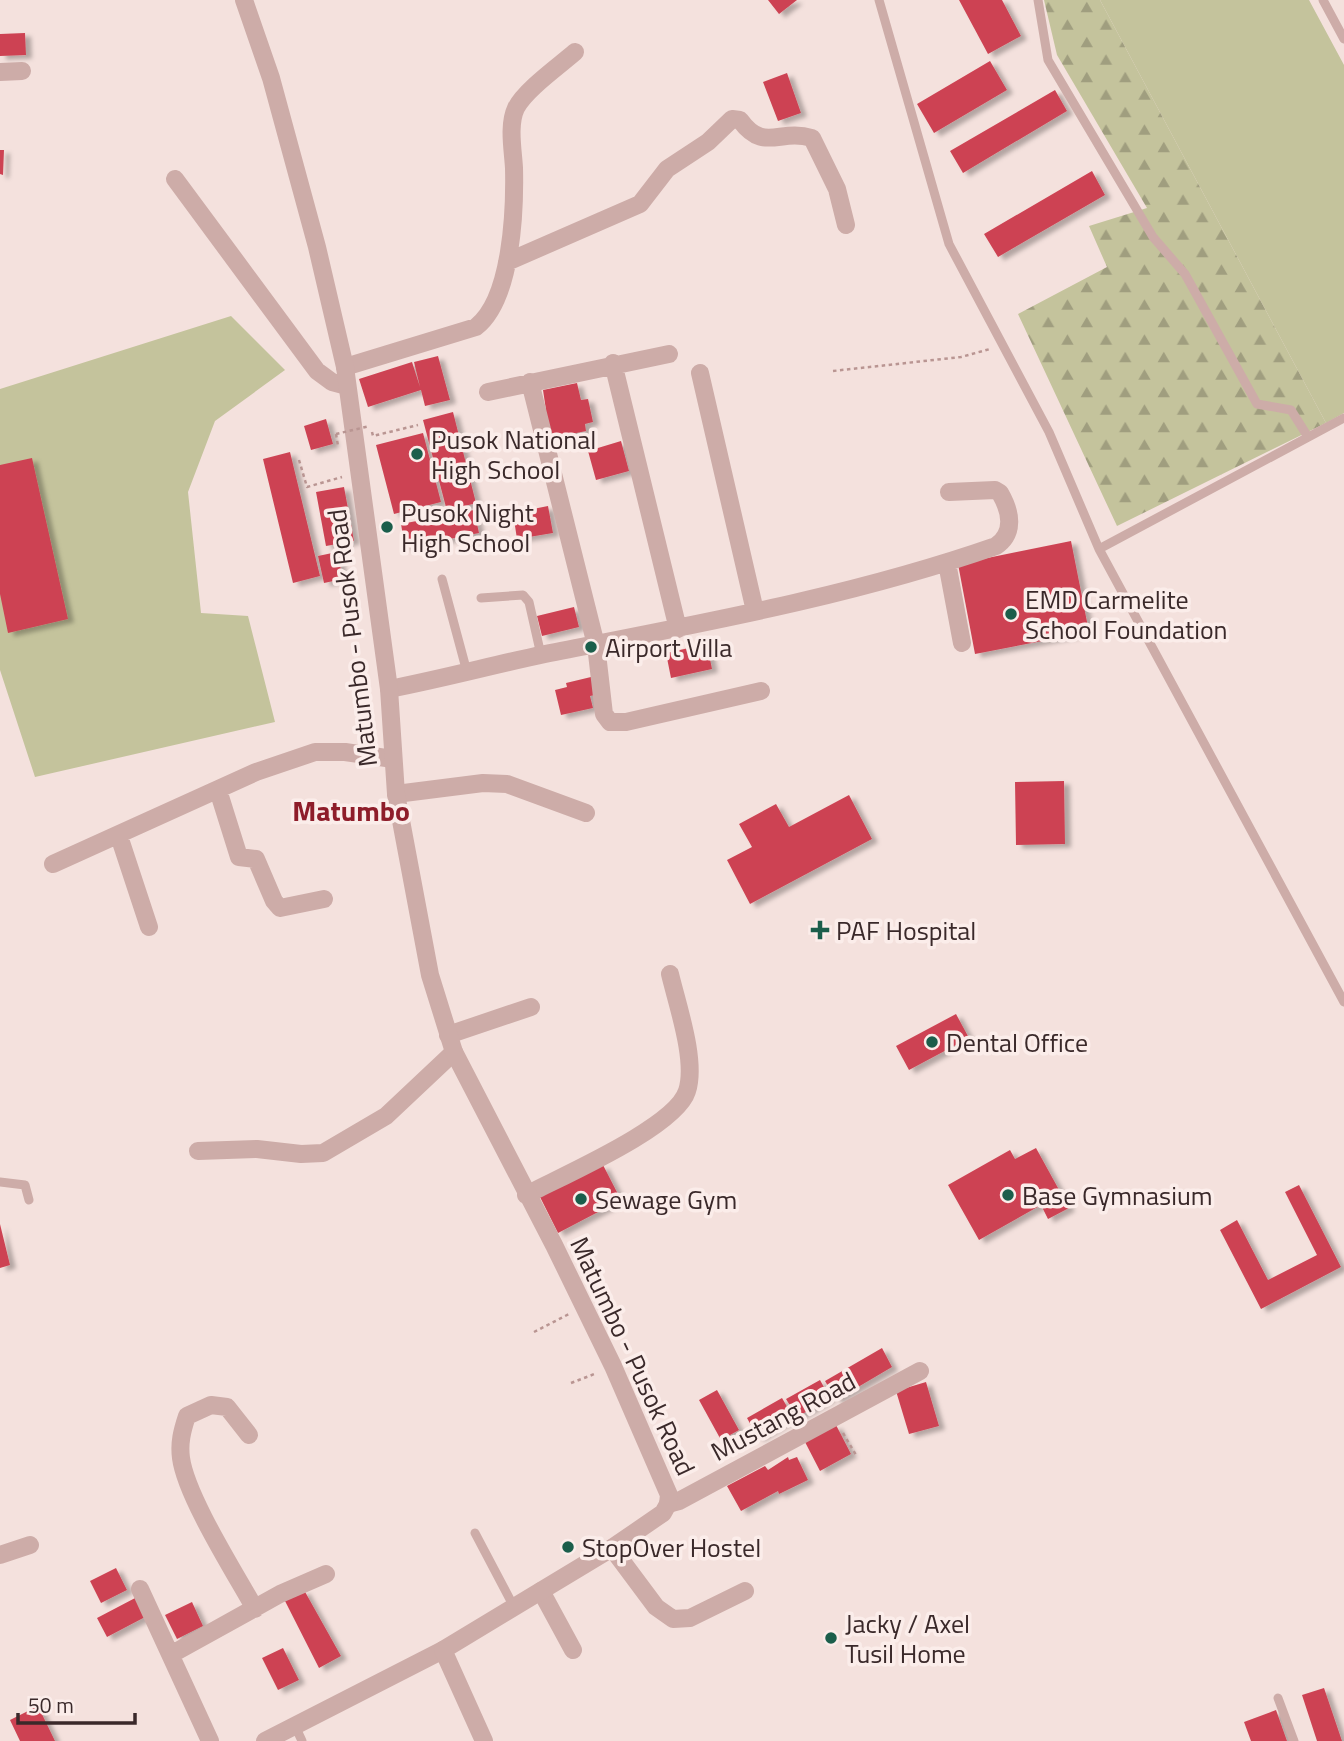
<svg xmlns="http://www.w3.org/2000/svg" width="1344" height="1741" font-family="'Titillium Web',sans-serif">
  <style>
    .green { fill: #c4c39c }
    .forest { fill: url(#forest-firs) }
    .building { fill: #cd4353; filter: url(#shadow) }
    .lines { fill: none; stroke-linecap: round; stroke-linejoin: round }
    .path { stroke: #b99592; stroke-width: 2.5; stroke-dasharray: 3.5 3.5; stroke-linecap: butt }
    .service { stroke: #cdaca8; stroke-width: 9 }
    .minor { stroke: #cdaca8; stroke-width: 18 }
    .tertiary { stroke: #cdaca8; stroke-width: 18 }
    .path-bridge { stroke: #b99592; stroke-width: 2.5; stroke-dasharray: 3.5 3.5; stroke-linecap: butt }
    .poi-dot { fill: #1b5e4b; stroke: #fbedea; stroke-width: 2.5 }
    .labels { text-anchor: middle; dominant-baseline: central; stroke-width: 7; stroke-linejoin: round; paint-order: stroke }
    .poi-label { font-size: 26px; fill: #3a292a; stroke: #fbedea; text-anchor: start }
    .street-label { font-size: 26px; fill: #3a292a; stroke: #fbedea }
    .neighbourhood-label { font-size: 28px; font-weight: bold; fill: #8e1d2a; stroke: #fbedea }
  </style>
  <defs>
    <pattern id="forest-firs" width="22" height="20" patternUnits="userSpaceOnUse" patternTransform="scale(1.75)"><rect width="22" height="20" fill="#c4c39c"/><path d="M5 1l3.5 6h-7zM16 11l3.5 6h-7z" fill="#a09e7f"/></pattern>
    <filter id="shadow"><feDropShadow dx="6" dy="3.5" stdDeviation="2" flood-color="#0004"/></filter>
  </defs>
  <rect width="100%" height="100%" fill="#f4e1dd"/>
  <!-- green -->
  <path class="green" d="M1100,0h209l35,65v348l-18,10z
    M231,316l54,54 -70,51 -27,71 13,121 47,3 27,106 -240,55 -35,-107v-281z"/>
  <!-- forest -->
  <path class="forest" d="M1044,0h56l226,423 -209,103 -99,-212 89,-47 -18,-41 58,-18 -90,-153z"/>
  <!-- building -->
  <path class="building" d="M768,0h29l-18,14z
    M959,0h43l19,36 -33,18z
    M25,33l1,22 -26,1v-22z
    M990,61l17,29 -73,43 -17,-29z
    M787,73l14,40 -23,8 -15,-39z
    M1055,90l12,21 -104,62 -13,-22z
    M0,150h4l-1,25 -3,-1z
    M1092,171l13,24 -107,62 -14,-23z
    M438,356l12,44 -25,6 -4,-16 -53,17 -9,-28 53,-17 8,25 -6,-25z
    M577,383l4,17 7,-1 5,23 -8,2 1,7 -34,7 -11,-27 5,-1 -3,-20z
    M453,412l23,91 -29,8 -24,-91z
    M326,419l7,25 -22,6 -7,-24z
    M423,433l18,69 -47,12 -18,-69z
    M621,441l8,30 -33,9 -8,-29z
    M290,452l30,124 -27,7 -30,-124z
    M32,458l36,161 -60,14 -8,-39v-129z
    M344,487l10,54 -28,5 -10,-54z
    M548,506l5,27 -36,6 -4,-26z
    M474,510l5,23 -74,15 -4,-24z
    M1071,541l18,91 -114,22 -17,-90z
    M337,552l6,27 -19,4 -6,-27z
    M574,607l5,20 -37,9 -5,-20z
    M707,644l5,25 -41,9 -5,-25z
    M591,677l4,18 -5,1 3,12 -32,7 -6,-25 12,-3 -1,-4z
    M1064,781l1,63 -49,1 -1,-63z
    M849,795l23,44 -122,65 -23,-44 25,-13 -13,-23 37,-20 13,23z
    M956,1014l13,24 -60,32 -13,-24z
    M1036,1148l33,60 -21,11 -7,-14 -62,35 -31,-55 62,-35 5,9z
    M603,1165l18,35 -63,33 -18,-36z
    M1299,1185l42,82 -80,42 -41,-79 17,-10 31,60 49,-25 -32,-63z
    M0,1224l10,41 -10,3z
    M882,1348l10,19 -56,33 -11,-19z
    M820,1380l10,18 -33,19 -11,-18z
    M926,1382l13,44 -30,8 -13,-43z
    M717,1390l22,40 -18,10 -22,-40z
    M782,1398l11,19 -35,21 -11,-20z
    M836,1425l15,29 -31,17 -15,-29z
    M788,1457l1,3 8,-3 11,23 -29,14 -1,-3 -37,20 -14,-25 38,-20 3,4z
    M116,1568l11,22 -26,13 -11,-22z
    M304,1590l37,66 -22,12 -34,-67z
    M137,1597l10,19 -40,21 -10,-19z
    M192,1602l11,24 -26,13 -12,-24z
    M283,1648l16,32 -21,10 -16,-32z
    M1324,1688l18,53h-25l-15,-46z
    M38,1706l17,35h-35l-10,-21z
    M1276,1710l11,31h-36l-7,-19z"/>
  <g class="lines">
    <!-- path -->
    <path class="path" d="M833,371l128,-14 29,-8
      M372,432l1,4 45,-11
      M336,434l2,12
      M299,460l8,27 35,-10
      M534,1332l35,-18
      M571,1383l26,-10
      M843,1433l13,22"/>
    <!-- service -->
    <path class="service" d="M879,0l70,244 100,188 50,117 245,453
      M1038,0l10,60 105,177 32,37 72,130 34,6 17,27
      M1323,0l21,39
      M1099,549l245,-131
      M442,579l25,93
      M481,598l42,-3 6,7 12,53
      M0,1182l25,3 4,15
      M475,1533l39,74
      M1278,1698l16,43
      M296,1728l6,13"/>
    <!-- minor -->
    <path class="minor" d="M0,72l22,-1
      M175,179l142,192 15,11 15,4
      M507,262l133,-58 27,-35 41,-27 24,-23 8,1c24,33 39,8 72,18l25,51 9,36
      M613,363l65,266
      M345,367l131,-40c36,-28 39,-117 38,-159 -1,-18 -6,-43 2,-60 9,-18 43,-42 59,-56
      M700,373l55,238
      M530,382l66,263 8,69 6,8h16l135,-31
      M488,392l181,-38
      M947,563l15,80
      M389,689c52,-10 104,-24 156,-35 151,-30 305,-57 451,-108 19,-13 15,-34 4,-53l-5,-3 -46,2
      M218,790l21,67 17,2 18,42 6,7 44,-9
      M396,794l87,-11 24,1 79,29
      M119,836l30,91
      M53,864l203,-92 59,-20h30l48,7
      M448,1035l83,-28
      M198,1151l59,-2 44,5 22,-1 63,-37 68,-64
      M526,1195c36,-19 150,-68 161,-104 10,-30 -10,-87 -17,-117
      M249,1435l-22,-28 -16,-2 -24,11c-5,15 -8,27 -6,42 5,38 54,115 74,151
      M668,1504l11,-3 241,-130
      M612,1548l44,59 17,12 17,-1 55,-27
      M0,1555l30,-10
      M140,1589l70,152
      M541,1591l32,59
      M172,1654l108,-60 46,-20
      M265,1741l178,-91"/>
    <!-- tertiary -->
    <path class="tertiary" d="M244,0l27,78 46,169 28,120 44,322 7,105 34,181 24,77 100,193 59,121 56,129 -1,9 -5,9 -51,35 -169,102 41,91"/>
    <!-- path-bridge -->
    <path class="path-bridge" d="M336,434l34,-8"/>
  </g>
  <!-- markers -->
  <g class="poi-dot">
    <circle cx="417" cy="454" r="7"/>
    <circle cx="387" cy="527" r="7"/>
    <circle cx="1011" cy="614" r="7"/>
    <circle cx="591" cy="647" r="7"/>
    <path d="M816.5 919.5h7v7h7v7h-7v7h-7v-7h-7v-7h7z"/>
    <circle cx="932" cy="1042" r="7"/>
    <circle cx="1008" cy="1195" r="7"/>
    <circle cx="581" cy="1199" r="7"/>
    <circle cx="568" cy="1547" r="7"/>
    <circle cx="831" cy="1638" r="7"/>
  </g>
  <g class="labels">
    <!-- poi labels -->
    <g class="poi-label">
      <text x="431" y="439">Pusok National<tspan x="431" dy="30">High School</tspan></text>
      <text x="401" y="512">Pusok Night<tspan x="401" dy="30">High School</tspan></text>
      <text x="1025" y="599">EMD Carmelite<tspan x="1025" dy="30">School Foundation</tspan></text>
      <text x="605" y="647">Airport Villa</text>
      <text x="836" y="930">PAF Hospital</text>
      <text x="946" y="1042">Dental Office</text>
      <text x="1022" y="1195">Base Gymnasium</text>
      <text x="595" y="1199">Sewage Gym</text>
      <text x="582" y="1547">StopOver Hostel</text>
      <text x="845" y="1623">Jacky / Axel<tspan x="845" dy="30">Tusil Home</tspan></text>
    </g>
    <!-- street labels -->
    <g class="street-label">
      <text transform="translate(352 638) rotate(-97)">Matumbo - Pusok Road</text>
      <text transform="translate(633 1356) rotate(65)">Matumbo - Pusok Road</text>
      <text transform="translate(783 1416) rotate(-28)">Mustang Road</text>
    </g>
    <!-- neighbourhood labels -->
    <g class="neighbourhood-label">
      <text x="351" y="810">Matumbo</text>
    </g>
  </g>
  <!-- scale -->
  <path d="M18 1713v10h117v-10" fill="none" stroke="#3a292a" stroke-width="3.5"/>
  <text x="28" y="1713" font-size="21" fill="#3a292a" stroke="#fbedea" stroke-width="5" paint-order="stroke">50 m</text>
</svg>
